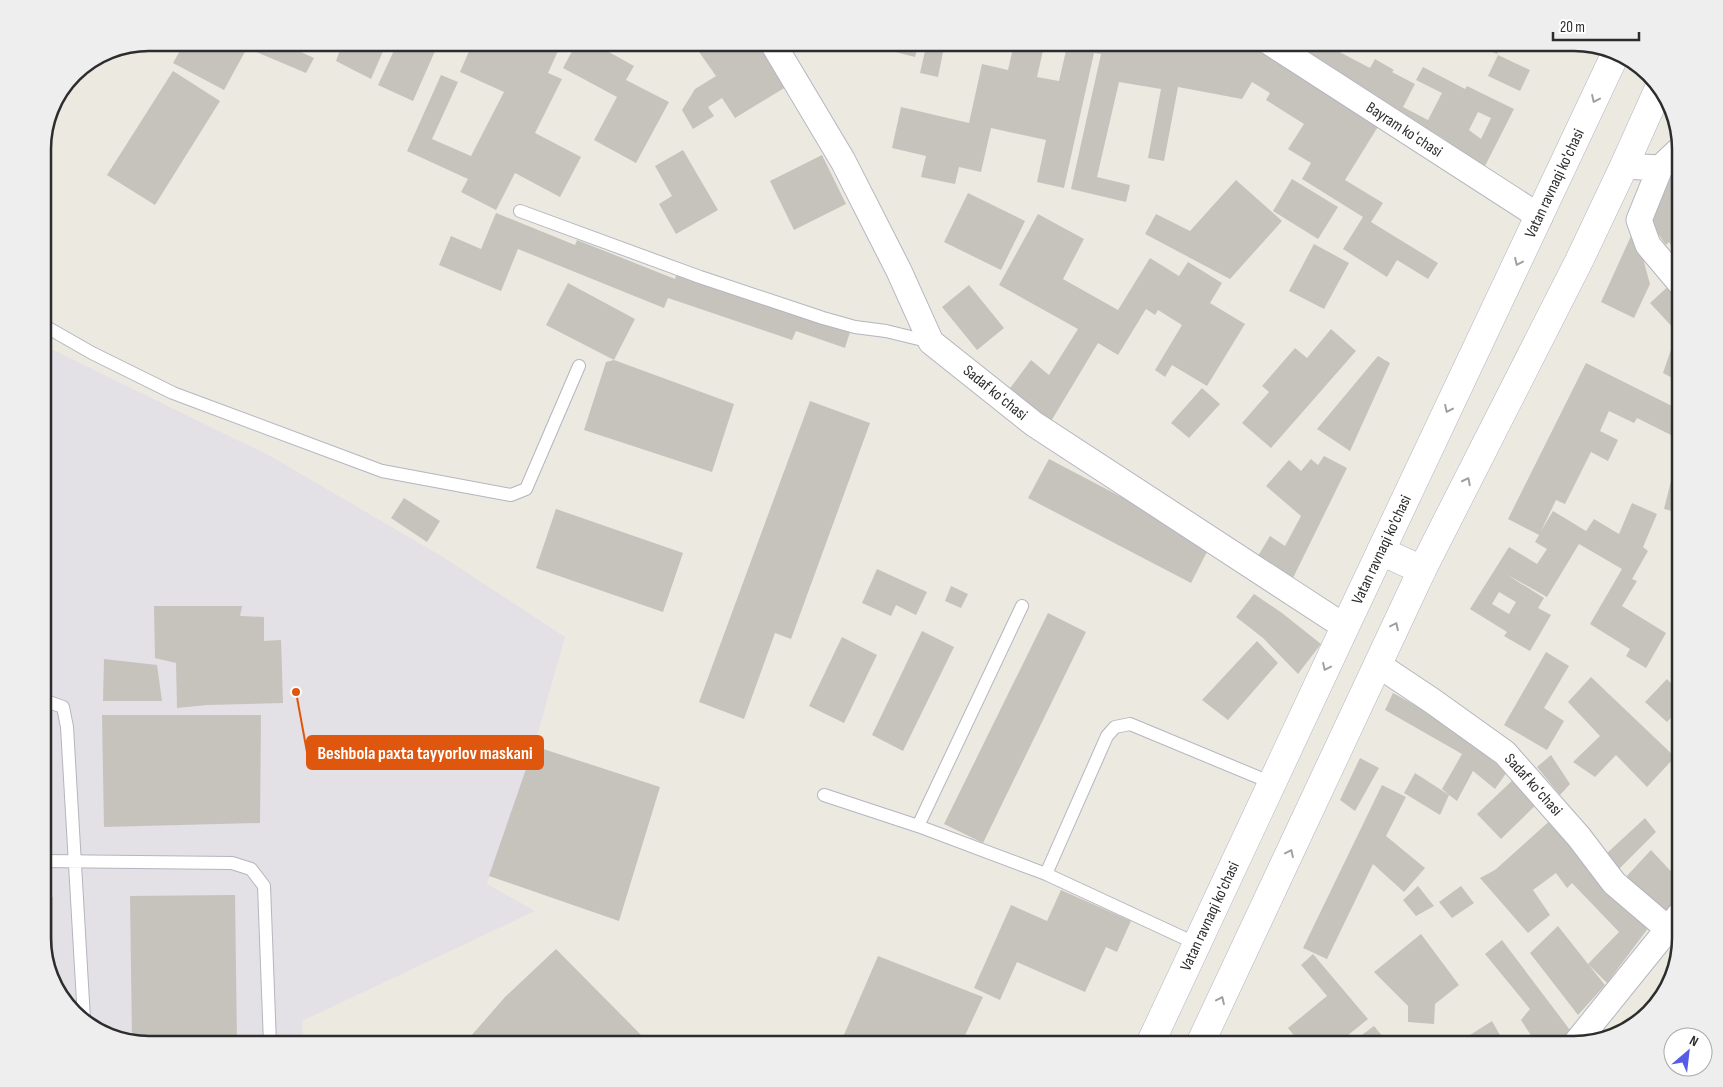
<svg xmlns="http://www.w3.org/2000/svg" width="1723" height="1087" font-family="'Sofia Sans Condensed',sans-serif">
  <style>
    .industrial { fill: #e3e0e6 }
    .building { fill: #c5c3bc; fill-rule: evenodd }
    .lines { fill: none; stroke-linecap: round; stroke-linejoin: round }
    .service-casing { stroke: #b4b5bf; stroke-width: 14 }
    .minor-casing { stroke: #b4b5bf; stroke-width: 27 }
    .secondary-casing { stroke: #b4b5bf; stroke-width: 29 }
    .service { stroke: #fff; stroke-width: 12 }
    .minor { stroke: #fff; stroke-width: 25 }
    .secondary { stroke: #fff; stroke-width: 28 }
    .oneway { stroke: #a0a0a0 }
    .labels { text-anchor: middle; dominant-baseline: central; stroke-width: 4; stroke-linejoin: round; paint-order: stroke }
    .street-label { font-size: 16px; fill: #2d2d2d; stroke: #fff }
    .rim { fill: none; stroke: #2d2d2d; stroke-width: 2.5 }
    .leader { fill: none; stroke: #df570e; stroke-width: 2 }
    .callout-dot { fill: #df570e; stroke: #fff; stroke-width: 2 }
    .callout { fill: #df570e; stroke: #df570e; stroke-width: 2 }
    .callout-label { font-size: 18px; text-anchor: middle; font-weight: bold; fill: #fff }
  </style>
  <rect width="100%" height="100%" fill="#ece9e1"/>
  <!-- industrial -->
  <path class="industrial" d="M43,345l227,111 173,101 122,80 -31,109 -47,138 48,27 -233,110 1,23h-153l-60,-17 -33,-36 -14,-47z"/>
  <!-- building -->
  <path class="building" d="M185,42h94l35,16 -8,15 -59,-25 -23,42 -51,-27z
    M343,42h44l-16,37 -35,-18z
    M398,42h41l-26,59 -35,-16z
    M473,42h89l-14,31 14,6 -27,54 46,24 -21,40 -45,-24 -19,37 -35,-18 7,-13 -61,-28 34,-76 17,7 -26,57 39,17 33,-64 -44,-20z
    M577,42h14l43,24 -8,14 43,22 -33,61 -42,-23 23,-43 -54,-29z
    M692,42h66l28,45 -51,31 -13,-20 -14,9 6,9 -21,13 -11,-19 13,-21 21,-13z
    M873,42h46l-4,15 -43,-11z
    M927,42h18l-7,35 -18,-4z
    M993,42h52l-8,35 22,4 9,-39 178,1 133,82 -34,55 38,23 -12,19 67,41 -10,16 -31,-19 -10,17 -44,-28 20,-32 -61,-38 9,-16 -23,-14 16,-25 -38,-24 4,-7 -18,-11 -10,17 -64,-12 -14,74 -16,-3 13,-69 -42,-7 -22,95 33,8 -4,17 -55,-13 30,-135 -7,-1 -30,135 -27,-6 9,-42 -55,-12 -10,44 -22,-5 -4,17 -34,-7 5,-21 -34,-8 9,-41 68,16 13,-59 26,6 5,-22z
    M1277,42h55l-2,5 40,21 5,-9 19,11 -2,2 23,12 -12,23 25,13 14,-27 -26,-13 7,-13 42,22 2,-3 47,23 -30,59 -43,-31 -65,-32zM1478,112l13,6 -10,21 -12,-9z
    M1469,42h33l-5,12z
    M1521,42h20l-4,8z
    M1498,55l32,15 -10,21 -32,-15z
    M173,71l47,30 -65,104 -48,-30z
    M683,150l35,60 -42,24 -17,-30 13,-8 -17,-30z
    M822,155l24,49 -52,26 -24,-49z
    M1680,160v100l-11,-18 -3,3 -18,-25z
    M1292,179l46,28 -20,32 -45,-28z
    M1236,180l46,41 -52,58 -85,-45 11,-20 34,17z
    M968,193l57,28 -24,49 -57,-28z
    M496,213l79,32 2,-5 98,39 2,-6 173,59 -5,16 -49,-17 -4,9 -124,-42 -4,10 -146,-59 -17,42 -62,-26 12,-29 30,13z
    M1038,214l46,25 -21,40 55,31 32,-52 29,18 9,-14 34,21 -12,20 35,21 -38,62 -35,-21 -7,12 -10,-7 27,-45 -24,-15 -3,5 -9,-6 -28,46 -20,-12 -48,80 -42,-32 23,-31 18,15 29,-46 -79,-44z
    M1631,236l7,4 12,44 -16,34 -33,-16z
    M1314,244l35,19 -25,46 -35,-18z
    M1675,280l5,6v96l-17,-9 14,-41 -27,-29z
    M568,283l67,36 -21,41 120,44 -22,68 -128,-42 22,-68 8,-2 -68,-35z
    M969,285l35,43 -27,22 -35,-43z
    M1331,329l25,22 -85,97 -29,-25 27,-31 -7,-6 33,-38 12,10z
    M1378,356l12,7 -40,88 -33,-22z
    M1586,363l94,47v15l-5,12 -38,-19 -3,5 -25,-12 -9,20 18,9 -10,21 -17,-9 -26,52 -9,-4 -15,31 12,-20 33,20 8,-12 25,15 13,-31 25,11 -14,33 5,4 -16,28 5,2 -15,25 44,27 -20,35 -20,-12 4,-7 -40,-25 32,-55 -43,-25 -32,53 -41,-23 38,24 -6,10 13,7 -21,36 -26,-15 3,-4 -37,-23 39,-62 28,17 10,-15 -12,-7 4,-7 -31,-16zM1499,592l17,10 -7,12 -17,-10z
    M1202,388l18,16 -31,34 -18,-15z
    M810,401l60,22 -79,216 -16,-6 -31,86 -45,-17z
    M1680,445v68l-16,-4z
    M1324,456l23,12 -55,112 -34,-24 12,-20 15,10 16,-30 -35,-30 23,-26 12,11 10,-12 7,6z
    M1049,459l162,85 -20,39 -163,-85z
    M404,498l36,23 -13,21 -36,-24z
    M556,509l127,44 -20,59 -127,-44z
    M877,569l50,23 -11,23 -20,-10 -5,11 -29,-13z
    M951,586l17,8 -7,14 -16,-7z
    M1254,594l28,19 39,31 -23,30 -35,-36 -27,-21z
    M154,606h88l-2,10 24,1v24l17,-1 2,63 -76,2 -30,3 -1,-45 -21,-5z
    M1048,613l38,19 -103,211 -39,-19z
    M922,631l32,16 -51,104 -31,-16z
    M842,637l35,18 -33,68 -35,-17z
    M1257,641l21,22 -50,57 -26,-20z
    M1546,652l23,14 -25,42 20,13 -17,29 -43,-25z
    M104,659l53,6 5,36h-59z
    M1591,677l84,80 -28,30 -31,-32 -21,22 -22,-15 27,-26 -32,-34z
    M1667,679l13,13v16l-13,14 -22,-20z
    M1393,693l54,30 62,46 -14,20 -22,-18 -16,30 -8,-6 -9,20 -36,-22 11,-20 34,22 -7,-6 20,-35 -77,-44z
    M102,715h159l-1,108 -156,4z
    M534,746l126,41 -41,134 -130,-45z
    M1551,755l19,29 -10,11 -23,-28z
    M1360,758l19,10 -24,43 -15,-11z
    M1516,777l23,25 -38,37 -24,-25z
    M1382,785l24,12 -20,39 39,32 -21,24 -31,-28 -46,95 -24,-11z
    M1554,817l95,110 -42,56 -19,-19 17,21 -27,30 -48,-62 28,-27 30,38 31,-32 -47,-49 -5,5 -11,-15 -23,17 17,25 -22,18 -48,-55 15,-8z
    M1645,818l11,14 -38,38 -12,-16z
    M1651,850l29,31v14l-19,22 -36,-39z
    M1418,886l16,20 -18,10 -13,-16z
    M1461,886l13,17 -22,15 -13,-16z
    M1061,890l70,31 -14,31 -11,-5 -21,45 -68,-30 -17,38 -26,-12 37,-83 36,16z
    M235,895l2,149h-87l-18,-5 -2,-143z
    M43,897h10v82l-10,-35z
    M1421,934l38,51 -24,19 -1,20 -26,-2v-16l-34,-34z
    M1502,940l71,94 -12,10h-40l11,-7 -11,-17 9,-11 -45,-55z
    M556,949l94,95h-186l41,-47z
    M1313,954l55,65 -31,25h-36l-13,-16 39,-32 -26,-31z
    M878,956l105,41 -22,47h-121z
    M1492,1021l13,23h-30l-5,-9z
    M1374,1026l15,18h-37l-1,-1z"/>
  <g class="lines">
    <!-- service casing -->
    <g class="service-casing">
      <path id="service" d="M520,211l180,66 123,41 32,9 31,4 45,11
        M43,325l49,28 81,40 209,78 129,24 15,-6 53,-123
        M43,700l20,7 4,20 17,292
        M824,795l94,31 128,48 151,70
        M918,826l104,-220
        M43,861l189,2 19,6 13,17 6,158
        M1046,874l61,-138 8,-9 15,-3 142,59"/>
    </g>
    <!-- minor casing -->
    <g class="minor-casing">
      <path id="minor" d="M772,42l71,119 56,110 32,71 103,82 311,203
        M1269,42l271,175
        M1624,166l36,2 20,-19
        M1660,168l-21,52 9,25 32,38
        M1377,664l54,36 74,53 74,84 35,46 54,46
        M1575,1044l105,-130"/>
    </g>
    <!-- secondary casing -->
    <g class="secondary-casing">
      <g id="secondary">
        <path d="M1381,551l41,19"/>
        <path id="s1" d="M1150,1044l195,-417 270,-572"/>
        <path d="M1200,1044l222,-474 157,-309 45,-95 35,-78"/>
      </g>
    </g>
    <!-- service -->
    <use href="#service" class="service"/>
    <!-- minor -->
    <use href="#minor" class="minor"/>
    <!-- secondary -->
    <use href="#secondary" class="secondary"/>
  </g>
  <!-- one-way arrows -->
  <defs><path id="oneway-chevron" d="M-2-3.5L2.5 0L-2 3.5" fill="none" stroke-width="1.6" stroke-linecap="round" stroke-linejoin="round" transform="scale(1.25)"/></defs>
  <g class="oneway">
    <use href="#oneway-chevron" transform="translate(1595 99) rotate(115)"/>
    <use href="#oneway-chevron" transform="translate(1518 262) rotate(115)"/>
    <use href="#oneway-chevron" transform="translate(1448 409) rotate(115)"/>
    <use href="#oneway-chevron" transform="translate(1467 481) rotate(-63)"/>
    <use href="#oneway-chevron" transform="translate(1395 626) rotate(-64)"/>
    <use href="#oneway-chevron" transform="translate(1326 667) rotate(115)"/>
    <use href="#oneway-chevron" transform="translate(1290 853) rotate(-65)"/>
    <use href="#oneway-chevron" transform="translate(1221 1000) rotate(-65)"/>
  </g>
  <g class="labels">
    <!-- street labels -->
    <g class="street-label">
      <text transform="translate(1404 130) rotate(33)">Bayram koʻchasi</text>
      <text stroke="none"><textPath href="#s1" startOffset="951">Vatan ravnaqi ko'chasi</textPath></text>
      <text transform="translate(995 393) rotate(39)">Sadaf koʻchasi</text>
      <text stroke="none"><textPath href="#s1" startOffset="546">Vatan ravnaqi ko'chasi</textPath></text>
      <text transform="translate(1533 785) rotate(48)">Sadaf koʻchasi</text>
      <text stroke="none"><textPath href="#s1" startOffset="141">Vatan ravnaqi ko'chasi</textPath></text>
    </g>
  </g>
  <!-- crop -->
  <path d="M0 0H1723V1087H0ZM149 51H1574A98 98 0 0 1 1672 149V938A98 98 0 0 1 1574 1036H149A98 98 0 0 1 51 938V149A98 98 0 0 1 149 51Z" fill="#eee" fill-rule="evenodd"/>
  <path class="rim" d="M149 51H1574A98 98 0 0 1 1672 149V938A98 98 0 0 1 1574 1036H149A98 98 0 0 1 51 938V149A98 98 0 0 1 149 51Z"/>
  <!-- callouts -->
  <path class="leader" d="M296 692L307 752"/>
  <circle class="callout-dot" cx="296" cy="692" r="5"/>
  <rect class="callout" x="307" y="736" width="236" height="33" rx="5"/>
  <g class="callout-label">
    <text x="425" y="759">Beshbola paxta tayyorlov maskani</text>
  </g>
  <!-- north arrow -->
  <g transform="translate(1688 1052) rotate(28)"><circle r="24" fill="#ffffff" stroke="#ababab"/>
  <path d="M0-4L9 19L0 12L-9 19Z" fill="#565ce5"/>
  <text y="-8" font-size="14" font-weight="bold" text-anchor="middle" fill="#2d2d2d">N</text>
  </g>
  <!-- scale -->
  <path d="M1553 32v8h86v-8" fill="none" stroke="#2d2d2d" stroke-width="2.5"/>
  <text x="1560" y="32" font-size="15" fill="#2d2d2d" stroke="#ffffff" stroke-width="4" paint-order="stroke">20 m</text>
</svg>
